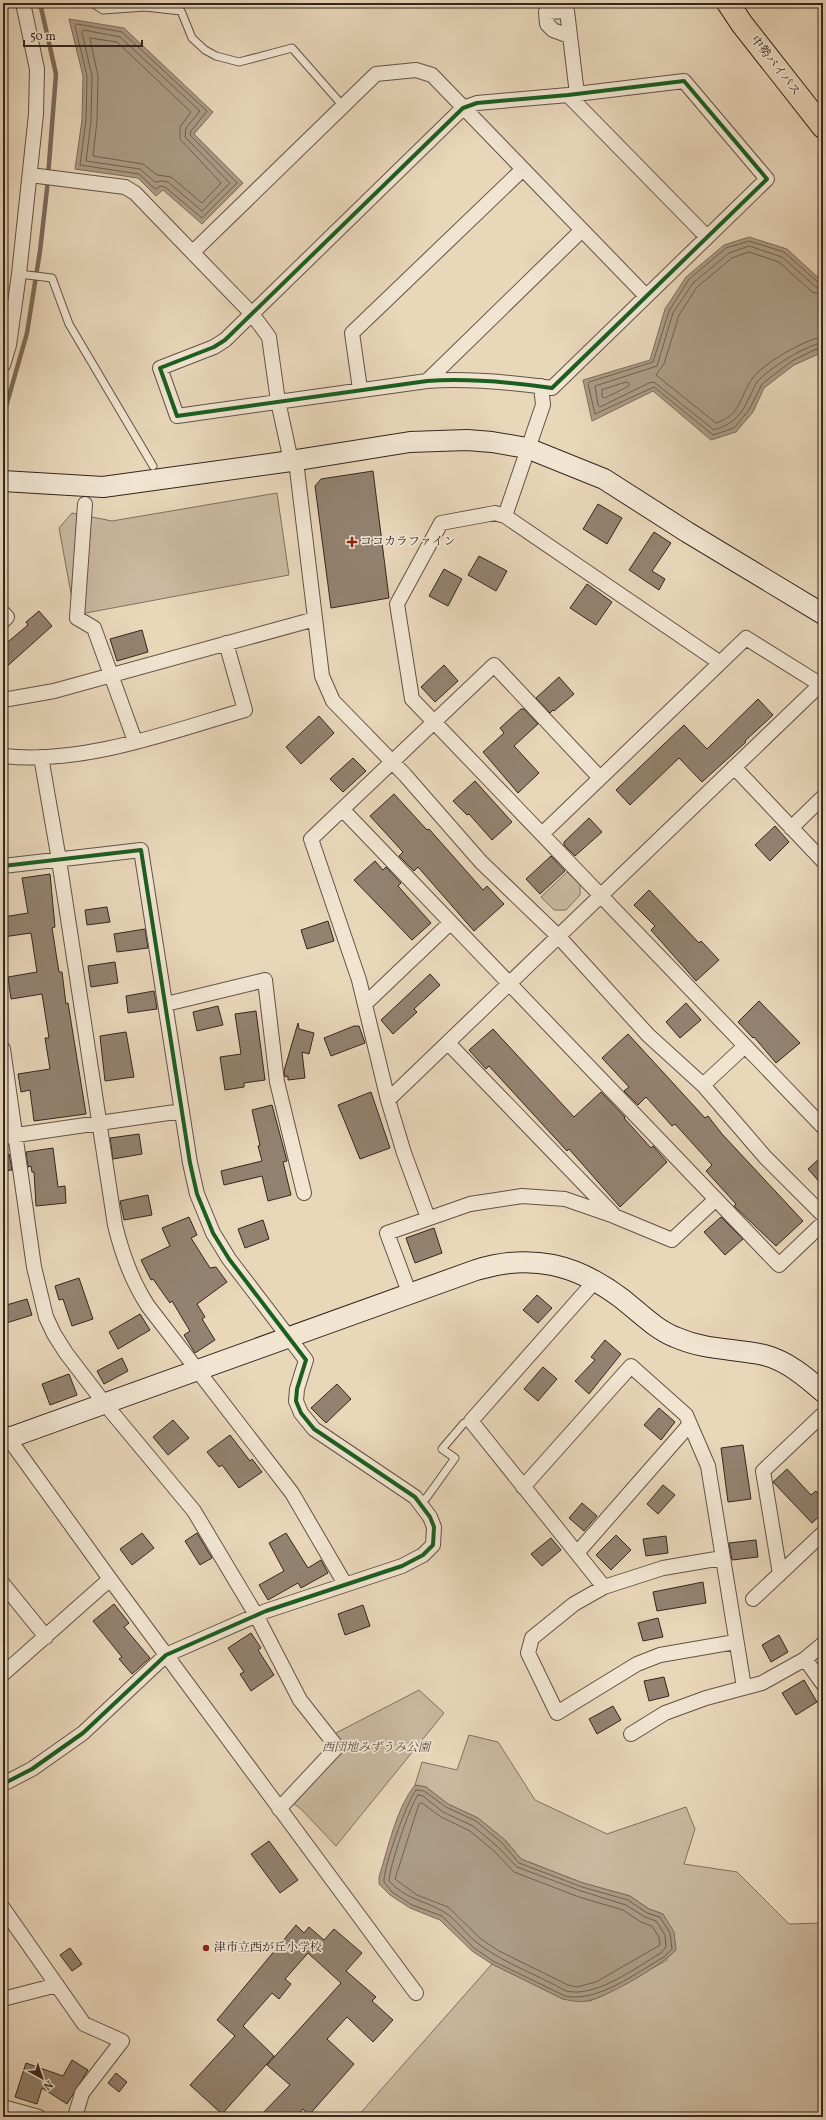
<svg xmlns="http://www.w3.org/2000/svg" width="826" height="2120" font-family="Vollkorn,'Noto Serif JP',serif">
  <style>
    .green { fill: #cab9a0; stroke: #807060 }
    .water { fill: #ac9b85; stroke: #7c6c5c }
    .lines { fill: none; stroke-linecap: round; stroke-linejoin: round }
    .shore { stroke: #706052; stroke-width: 1 }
    .stream { stroke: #7c6c5c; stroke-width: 4.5 }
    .building { fill: #938270; stroke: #35261f }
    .lane-casing { stroke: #625246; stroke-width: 9 }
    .street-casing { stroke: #625246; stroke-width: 16 }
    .secondary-casing { stroke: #35261f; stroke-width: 22 }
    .highway-casing { stroke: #35261f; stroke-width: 24 }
    .lane { stroke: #f1e5d2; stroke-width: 7 }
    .street { stroke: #f1e5d2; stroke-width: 14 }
    .secondary { stroke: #f1e5d2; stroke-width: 20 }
    .highway { stroke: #e9d7ba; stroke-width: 22 }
    .cycleway-casing { stroke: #f1e5d2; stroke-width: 6 }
    .cycleway { stroke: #1b5e20; stroke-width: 4 }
    .poi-dot { fill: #8f2418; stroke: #f1e5d2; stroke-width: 1.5 }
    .labels { text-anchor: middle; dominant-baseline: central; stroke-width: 3.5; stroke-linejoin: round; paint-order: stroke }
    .street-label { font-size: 12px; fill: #35261f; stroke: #f1e5d2 }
    .poi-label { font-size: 12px; fill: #35261f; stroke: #f1e5d2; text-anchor: start }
    .park-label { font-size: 12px; font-style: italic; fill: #5a4b3f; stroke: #f1e5d2 }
  </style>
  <rect width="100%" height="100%" fill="#e9d7ba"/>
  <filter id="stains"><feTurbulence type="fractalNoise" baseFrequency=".005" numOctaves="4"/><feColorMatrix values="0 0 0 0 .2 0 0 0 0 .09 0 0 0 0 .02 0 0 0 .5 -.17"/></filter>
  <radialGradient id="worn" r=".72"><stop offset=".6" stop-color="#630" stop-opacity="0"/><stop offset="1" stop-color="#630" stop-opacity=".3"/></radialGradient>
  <!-- green -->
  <path class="green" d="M277,493l12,82 -214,40 -16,-87 13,-15 40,8z
    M567,872l13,12v11l-14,15h-12l-13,-13z
    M419,1690l25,23 -108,133 -35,-37 -8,-6 52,-55 -11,-14z
    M469,1735l29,7 37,58 72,34 79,-27 9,22 -11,35 53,8 52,52 34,-1v194h-466l135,-153 71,35 27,2 12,-5 65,-36 -4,-46 -14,-5 -19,-13 -47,-13 -62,-24 -16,-19 -27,-22 -30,-14 -22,-17 -11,-2 7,-23 35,8z"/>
  <!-- water -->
  <path class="water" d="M69,19l55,9 89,84 -19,22 49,49 -41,41 -39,-34 -7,6 -18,-18 -63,-9 7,-49 1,-44z
    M749,237l38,12 36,33v70l-29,13 -30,23 -11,24 -17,20 -25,8 -58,-49 -61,30 -9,-41 67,-20 15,-51 21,-32 38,-32z
    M415,1785l11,2 22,17 30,14 27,22 16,19 62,24 47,13 19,13 14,5 11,18 2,18c-14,15 -64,44 -85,50 -10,3 -18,1 -28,-1l-71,-35 -20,-13 -32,-31 -30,-12 -20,-13 -11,-11v-7c9,-28 17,-69 36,-92z"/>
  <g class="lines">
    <!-- shore -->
    <path class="shore" d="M77,24l45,8 85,79 -16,20 -1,4 47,48 -35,35 -37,-31 -4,-1 -6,3 -16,-15 -59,-9 6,-45 1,-44 -12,-50z
      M84,30l36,7 80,74 -14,17 -1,9 45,46 -28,28 -34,-29 -6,-1 -7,1 -15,-13 -54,-8 5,-40 1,-45 -10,-43z
      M90,38l27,4 74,70 -11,15v12l41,44 -19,20 -31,-26 -14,-2 -14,-11 -50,-8 4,-35 1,-45z
      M823,284l-4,-1 -35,-31 -35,-11 -23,7 -37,31 -20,32 -16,51 -64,20 -1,2 7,30 59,-27 59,48 21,-7 15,-18 13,-26 30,-23 24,-12 7,-1
      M823,289l-7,-2 -34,-30 -33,-11 -20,7 -36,30 -20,30 -16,53 -62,20 3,19 2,2 49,-24 5,-1 60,48c19,-6 27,-14 35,-32 3,-5 5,-12 8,-16 11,-13 50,-38 66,-39
      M823,295l-11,-3 -33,-30 -30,-10 -17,6 -35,29 -18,28 -15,49 -8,11 60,48c25,-8 23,-25 36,-44 9,-14 54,-41 71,-42
      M627,382l2,1v3l-24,12 -3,-1v-7z
      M416,1790l8,1 22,16 30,14 26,22 17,20 63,24 46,13 19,13 13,4 10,16 2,16 -8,8c-28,16 -67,46 -99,39l-72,-35 -19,-13 -32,-32 -30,-11 -20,-13 -8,-10c-1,-14 23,-81 32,-92z
      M418,1795l5,1 20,16 30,14 25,21 19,20 64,24 45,14 19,12 11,4 9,14 1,12 -5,6c-26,15 -65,45 -95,38 -28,-16 -60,-27 -86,-46 -14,-9 -22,-25 -36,-33 -20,-12 -39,-13 -55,-31 0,-13 21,-76 29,-86z
      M422,1803l19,14 29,14 24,20 20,21 65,25 44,13 18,12 11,4 7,11 1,8 -64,37 -19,5 -9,-2 -69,-34 -18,-12 -33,-32 -31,-12 -22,-16 24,-75z"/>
    <!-- stream -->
    <path class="stream" d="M3,417l24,-84 13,-82 7,-62 9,-115 -16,-71"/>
  </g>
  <!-- building -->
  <path class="building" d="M373,471l16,127 -58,10 -16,-122 6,-7z
    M598,504l24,14 -15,26 -24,-15z
    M654,532l17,11 -19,28 13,8 -6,11 -30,-20z
    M479,556l28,15 -11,20 -28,-16z
    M444,569l18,10 -14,27 -19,-10z
    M587,584l25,18 -16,23 -26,-17z
    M39,611l13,15 -49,44v-24l25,-21 -2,-3z
    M142,630l6,22 -31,9 -7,-22z
    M444,665l14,16 -23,21 -14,-15z
    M559,677l15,17 -20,17 -1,-1 -3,3 -14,-15z
    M758,699l15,16 -28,26 1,1 -44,40 -23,-24 -49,47 -14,-15 68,-65 23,24z
    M521,709h3l14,15 -24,22 25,27 -21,20 -35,-41 21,-19 -4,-5z
    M319,716l15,17 -33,31 -15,-17z
    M353,758l13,13 -23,21 -13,-13z
    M475,781l37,41 -20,18 -23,-26 -2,1 -14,-14z
    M394,794l33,36 2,-1 54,61 4,-4 17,18 -30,27 -56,-64 -4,4 -15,-15 4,-4 -33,-36z
    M589,818l13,14 -27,24 -11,-11v-3z
    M775,826l14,16 -19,19 -15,-16z
    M551,856l14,15 -25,23 -14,-15z
    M375,861l8,9 3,-3 15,16 -3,3 33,37 -19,17 -58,-60z
    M50,874l5,53 -3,1 7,44h3l4,32 2,-1 18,111 -52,7 -4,-31 -9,2 -3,-18 32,-5 -5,-31h4l-7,-44 -31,5 -3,-22 29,-5 -6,-39 -28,4v-20l25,-4 -6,-35z
    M649,890l50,53 2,-2 18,19 -23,21 -45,-51 4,-4 -21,-21z
    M107,907l3,15 -23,3 -2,-15z
    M328,921l6,20 -27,8 -6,-19z
    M145,929l3,19 -31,4 -3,-18z
    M115,962l3,21 -27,4 -3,-21z
    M430,974l10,11 -26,24 3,3 -24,22 -12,-14z
    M154,991l3,18 -29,4 -2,-17z
    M759,1001l41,42 -24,20 -22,-26 -1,1 -15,-16z
    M686,1003l15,17 -21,18 -14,-16z
    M218,1006l5,19 -26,6 -4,-19z
    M256,1011l9,69 -21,3v4l-19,3 -5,-33 21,-3 -6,-40z
    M298,1023l1,6 15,4 -5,21 -7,-2 3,26 -17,2v-4l-3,1 -1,-6z
    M354,1026h5l6,17 -34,13 -7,-18z
    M493,1029l81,88 27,-25 24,25 -1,1 27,30 2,-2 14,16 -47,45 -51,-58 -2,2 -78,-85 -3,3 -17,-19z
    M126,1032l8,45 -29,4 -5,-45z
    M628,1034l77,84 3,-2 14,18 81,87 -27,25 -42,-40 2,-2 -30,-33 6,-6 -37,-41 -3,2 -26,-29 -8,8 -14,-14 5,-4 -27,-29z
    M371,1092l19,56 -30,11 -22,-54z
    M272,1105l15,56 -4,1 8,33 -23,6 -6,-25 -38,9 -3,-14 41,-10 -4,-15 2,-1 -8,-35z
    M139,1134l3,20 -29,5 -3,-21z
    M53,1148l5,39 7,-1 1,17 -30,3 -2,-34h-2l-1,-6 -3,1 -2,-15z
    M9,1154l3,16 -9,1v-16z
    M823,1155v31l-15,-17z
    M148,1195l4,20 -28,5 -4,-19z
    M189,1217l8,18 -6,3 19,30 6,-1 11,15 -30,22 8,13 -3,2 13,21 -20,13 -11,-18 6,-4 -18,-30 -2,2 -17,-24 -2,1 -10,-20 29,-14 -8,-18z
    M721,1217l22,22 -18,16 -21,-23z
    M263,1220l6,19 -24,9 -7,-19z
    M434,1228l8,25 -27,10 -9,-25z
    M79,1278l14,41 -21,7 -9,-27 -4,1 -4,-14z
    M537,1295l15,13 -14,15 -15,-13z
    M27,1299l5,16 -29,9v-18z
    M140,1314l10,16 -32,19 -9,-17z
    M605,1340l16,14 -32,40 -14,-13 20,-21 -4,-3z
    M122,1358l6,13 -24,13 -7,-13z
    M543,1367l14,12 -19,22 -14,-12z
    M69,1374l8,21 -27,10 -8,-21z
    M337,1384l14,15 -25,24 -15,-15z
    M659,1408l16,14 -14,18 -17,-15z
    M173,1420l16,18 -21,17 -15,-18z
    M230,1435l20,26 2,-2 10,13 -23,16 -17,-23 -3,2 -12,-15z
    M743,1445l8,54 -23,3 -7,-54z
    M787,1469l24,26 5,-4 7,8v14l-11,10 -39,-41z
    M663,1485l12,10 -17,19 -11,-10z
    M582,1503l15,13 -13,15 -15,-13z
    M142,1533l12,15 -22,17 -12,-16z
    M197,1533l15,25 -12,7 -15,-24z
    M286,1533l22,35 13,-8 7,13 -27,15 -3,-5 -30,17 -9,-15 25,-14 -15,-28z
    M616,1535l15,15 -20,20 -15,-15z
    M666,1536l2,17 -22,3 -3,-17z
    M551,1538l10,12 -19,16 -11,-12z
    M756,1540l2,17 -26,3 -3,-17z
    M703,1582l3,21 -49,8 -4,-19z
    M114,1604l15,19 -5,4 26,31 -18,16 -13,-15 3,-2 -29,-36z
    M363,1605l7,21 -25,9 -7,-21z
    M658,1618l5,19 -20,4 -5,-18z
    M251,1633l10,15 -3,2 16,25 -23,16 -11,-17 4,-2 -16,-24z
    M779,1635l9,17 -17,10 -9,-17z
    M664,1677l5,19 -20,5 -5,-20z
    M804,1680l13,22 -21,13 -14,-22z
    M613,1706l8,14 -24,14 -8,-15z
    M269,1841l29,39 -18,13 -29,-39z
    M296,1925l8,8 5,-6 15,13 10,-11 28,24 -16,18 30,26 -4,4 21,19 -20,22 -26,-25 -20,22 27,25 -45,51 -6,-6 -7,8h-37l31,-32 -23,-20 74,-82 -33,-30 -23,26 6,5 -12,15 -7,-6 -29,33 31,30 -52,58 -32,-29 45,-49 -18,-16z
    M70,1948l12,16 -10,7 -12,-16z
    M72,2060l16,10 -21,34 -25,-16 -5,16 -22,-7 11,-34 37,13z
    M116,2073l11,9 -8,10 -11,-9z"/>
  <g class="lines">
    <!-- lane casing -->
    <g class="lane-casing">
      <path id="lane" d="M92,3l11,7 42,-3 36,4 11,27 13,12 11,6 23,6 53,-14 51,58
        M19,274l33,4 17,46 84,142
        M420,1503l7,-6 28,-39 -13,-9 22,-26 7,-2"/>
    </g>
    <!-- street casing -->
    <g class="street-casing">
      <path id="street" d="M569,36l-16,-6 -6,-6 -1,-12 21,-1 10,83
        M684,81l83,98 -215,209c-42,-6 -83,-10 -125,-7l-250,35 -17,-48 54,-21 11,-7 238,-232 14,-5 91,-8z
        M568,95l138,141
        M30,175l95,12 10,6 117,121 17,23 9,64 13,60
        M193,252l183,-178 40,-4 16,5 214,221
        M3,365l6,-20 10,-71 17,-160 1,-45 -14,-66
        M427,381l155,-151
        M360,389l-8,-56 171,-164
        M296,461l26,215 11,25 72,74 76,87 78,75 89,98 55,50 62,72 58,58
        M85,504l-8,114 17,10 41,113
        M505,516l38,-111 -2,-19
        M3,613l4,4 -4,4
        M719,662l-214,-146 -10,-3 -54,10 -44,81 15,95 411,428
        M3,700l51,-9 261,-72
        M3,756c80,9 166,-24 242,-46l-19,-67
        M41,757l18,103 56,365c7,29 16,55 33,81l144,187 53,91
        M734,767l89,94
        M600,778l-106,-113 -183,174 48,141 29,120 435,-418
        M343,810l436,455 44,-42
        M791,828l32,-31
        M542,834l204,-196 77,48
        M3,866l138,-16 49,313 7,31 16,39 16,26 77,101 -9,29 -1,12 5,12 13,16 101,68 15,20 4,10 -1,18 -10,10 -21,11 -136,45 -100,44 -83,78 -51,36 -29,15
        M166,1004l99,-24 12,102 27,111
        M365,1004l85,-81
        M448,1043l165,171
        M3,1049l31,218 12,50 8,17 12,19 39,51 89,107 62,104 44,85 37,47 -58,62
        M703,1085l42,-39
        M388,1100l16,53 24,65
        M3,1137l179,-26
        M595,1281l-124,140 133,166
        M410,1295l-23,-62 83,-29 52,-8 43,3 49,17 58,24 44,-41
        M4,1432l106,147 306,414
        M523,1487l108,-121 55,49 22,51 36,221
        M577,1553l113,-129
        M722,1558l-59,10 -59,19 -30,17 -42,34 -4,15 29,60 80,-49 23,-9 75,-13
        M780,1574l-17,-103 60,-57
        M3,1584l43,53
        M753,1599l70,-66
        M805,1659l18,25
        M3,1674l107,-95
        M631,1734l34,-21 41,-15 56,-15 43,-24 18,-15
        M3,1908l81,116 38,17 -40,52 -7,24
        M3,1999l54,-14
        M3,2107l36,10"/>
    </g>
    <!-- secondary casing -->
    <g class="secondary-casing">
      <path id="secondary" d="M3,481l100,6 188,-26 119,-19 57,-2 25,2 35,6 77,31 83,53 136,82
        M3,1440l473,-170c55,-17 100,-6 145,28 18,14 34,31 54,39 32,14 58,11 89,18 23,6 42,22 59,37"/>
    </g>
    <!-- highway casing -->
    <g class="highway-casing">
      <path id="highway" d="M728,3l14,21 81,103"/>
    </g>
    <!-- lane -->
    <use href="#lane" class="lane"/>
    <!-- street -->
    <use href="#street" class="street"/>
    <!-- secondary -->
    <use href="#secondary" class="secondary"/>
    <!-- highway -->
    <use href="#highway" class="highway"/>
    <!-- cycleway casing -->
    <g class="cycleway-casing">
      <path id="cycleway" d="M684,81l83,98 -215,209c-42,-6 -83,-10 -125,-7l-250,35 -17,-48 54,-21 11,-7 238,-232 14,-5 91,-8z
        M3,866l138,-16 49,313 7,31 16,39 16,26 77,101 -9,29 -1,12 5,12 13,16 101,68 15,20 4,10 -1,18 -10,10 -21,11 -136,45 -100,44 -83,78 -51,36 -29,15"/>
    </g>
    <!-- cycleway -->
    <use href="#cycleway" class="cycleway"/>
  </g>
  <!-- markers -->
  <g class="poi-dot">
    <path d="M350 536h4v4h4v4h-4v4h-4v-4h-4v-4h4z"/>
    <circle cx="206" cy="1948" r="4"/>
  </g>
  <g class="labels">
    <!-- street labels -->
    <g class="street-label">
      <text transform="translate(775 66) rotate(52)">中勢バイパス</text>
    </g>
    <!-- poi labels -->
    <g class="poi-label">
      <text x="360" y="542">ココカラファイン</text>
      <text x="214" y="1948">津市立西が丘小学校</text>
    </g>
    <!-- park labels -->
    <g class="park-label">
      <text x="376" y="1748">西団地みずうみ公園</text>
    </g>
  </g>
  <!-- margin -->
  <rect width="826" height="2120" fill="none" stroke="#e9d7ba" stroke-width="16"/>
  <rect x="4" y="4" width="818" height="2112" fill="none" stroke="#35261f" stroke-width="2"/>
  <rect x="8" y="8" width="810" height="2104" fill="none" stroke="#35261f"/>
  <!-- north arrow -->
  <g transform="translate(42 2078) rotate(140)" stroke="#f1e5d2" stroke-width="3" paint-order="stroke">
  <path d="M0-3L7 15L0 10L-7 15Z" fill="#35261f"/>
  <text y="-6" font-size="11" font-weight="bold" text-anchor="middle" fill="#35261f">N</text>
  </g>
  <!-- scale -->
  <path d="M24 40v6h118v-6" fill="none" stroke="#35261f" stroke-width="2"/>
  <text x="30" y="40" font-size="12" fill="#35261f" stroke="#f1e5d2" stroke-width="3" paint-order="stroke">50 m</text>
  <rect width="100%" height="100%" filter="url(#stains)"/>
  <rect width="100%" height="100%" fill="url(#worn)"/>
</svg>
